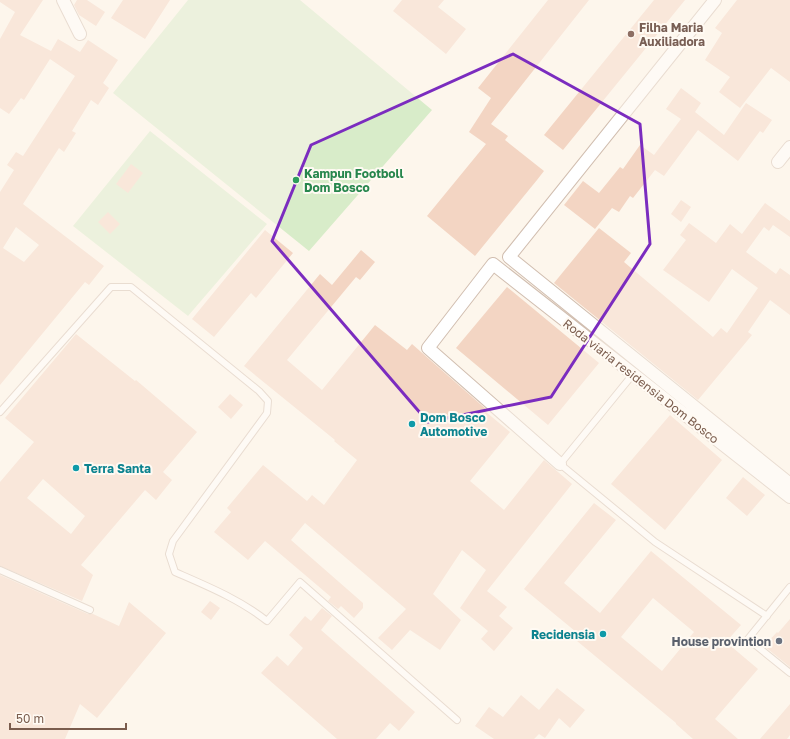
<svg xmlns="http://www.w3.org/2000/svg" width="790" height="739" font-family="'Golos Text',sans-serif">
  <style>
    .green { fill: #d8ecc9 }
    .building { fill: #f3d5c3; fill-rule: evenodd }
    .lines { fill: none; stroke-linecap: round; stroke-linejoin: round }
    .lane-casing { stroke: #d1beb0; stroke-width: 8 }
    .street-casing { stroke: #d1beb0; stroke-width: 14 }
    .lane { stroke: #fff; stroke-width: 6 }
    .street { stroke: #fff; stroke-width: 12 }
    .marked { fill: none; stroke: #7b2cbf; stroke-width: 3; stroke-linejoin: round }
    .education-dot { fill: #8d6e63; stroke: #fffaf3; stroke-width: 1.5 }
    .leisure-dot { fill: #2e9e5b; stroke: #fffaf3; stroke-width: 1.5 }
    .culture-dot { fill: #0f9aa8; stroke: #fffaf3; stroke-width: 1.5 }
    .worship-dot { fill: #6b7280; stroke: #fffaf3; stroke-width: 1.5 }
    .labels { text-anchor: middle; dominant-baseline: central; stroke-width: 4; stroke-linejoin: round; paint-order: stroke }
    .education-label { font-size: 12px; font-weight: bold; fill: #785e54; stroke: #fffaf3; text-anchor: start }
    .leisure-label { font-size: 12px; font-weight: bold; fill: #27864d; stroke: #fffaf3; text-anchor: start }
    .street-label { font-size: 12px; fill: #7a5c4d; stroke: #fffaf3 }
    .culture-label { font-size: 12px; font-weight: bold; fill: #0d838f; stroke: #fffaf3; text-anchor: start }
    .worship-label { font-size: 12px; font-weight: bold; fill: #5b616d; stroke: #fffaf3; text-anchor: end }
  </style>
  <rect width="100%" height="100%" fill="#fdf6ec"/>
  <!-- green -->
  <path class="green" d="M188,0h112l132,110 -123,141 -196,-158z
    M150,131l117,93 -79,92 -115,-90z"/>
  <!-- building -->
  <path class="building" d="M0,0h43l-23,35 31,16 7,-12 22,13 8,-12 30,20 -15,23 6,5 -11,17 -7,-5 -19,31 4,2 -12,19 -5,-4 -36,56 81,62 -15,19 -4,-3 -85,103v-193l14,-22 -7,-5 9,-13 7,4 52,-80 -25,-17 -26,41 -3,-2 -12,16 -9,-6v-69l15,-27 -15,-10zM16,227l23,18 -15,17 -21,-14z
    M77,0h10l18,12 -9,14 -17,-11 -5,-10z
    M123,0h47l-25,39 -34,-21z
    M402,0h42l-6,7 28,22 -20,25 -53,-43z
    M548,0h41l-98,124 17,12 -3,4 39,31 -7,9 -62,76 -48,-40 59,-72 -17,-12 22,-34 -13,-10z
    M654,0h31l-122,150 -19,-15z
    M737,0h53v82l-19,-14 -31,40 -21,-16 11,-15 -25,-17 17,-27 -7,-5z
    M681,88l20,15 -6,9 29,23 22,-32 26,17 -9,13 -3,-2 -22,30 -40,-31 -34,46 -9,-6 -22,28 -3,-2 -11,16 -7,-4 -17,21 -31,-24 19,-24 16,12 21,-26 3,2 17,-24 14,10 27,-36 -15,-10z
    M131,164l12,9 -15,20 -12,-9z
    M681,200l10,7 -10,15 -10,-8z
    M765,203l25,18v16l-17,-12 -4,6 -5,-4 -18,25 30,22 4,-6 10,7v40l-20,-15 -22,32 4,3 -54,65 -144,-117 45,-55 32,25 -7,9 89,75 8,-9 6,5 31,-45 -26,-19 -23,33 -46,-32 23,-30 -6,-5 9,-12 27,20 14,-19 12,10z
    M108,212l12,12 -10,10 -12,-12z
    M265,230l28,23 -37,45 -5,-5 -37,44 -22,-18z
    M361,250l14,12 -15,18 -4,-3 -69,83 35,30 53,-65 32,25 5,-6 75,66 -1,2 24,20 -40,49 34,29 40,-50 28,24 -85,107 20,16 -8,9 14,12 -19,23 -13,-12 7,-8 -28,-23 26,-38 -24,-20 -29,44 28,26 -21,30 -30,-20 -18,20 -14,-12 28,-29 -101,-86 -14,17 72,63v5l-9,10 -13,-12 -3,3 -10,-8 3,-4 -66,-56 -17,19 -34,-28 17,-20 -4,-4 36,-43 44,36 5,-6 12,10 33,-45 -23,-19 1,-1 -91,-74 76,-92 12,11z
    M507,287l92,76 -51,62 -92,-77z
    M76,334l59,47 1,-1 61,52 -34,40 9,8 -16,20 -11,-10 -64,75 12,10 -11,26 -82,-35v-84l34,-40 -29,-24zM43,479l42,37 -14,18 -44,-36z
    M230,394l13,11 -12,14 -13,-12z
    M670,415l52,45 -57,70 -54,-46z
    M743,477l22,18 -18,21 -21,-18z
    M594,503l22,17 -52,63 36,30 51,-62 90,74 -15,17 32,27 -43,50 23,20h-45l-17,-15v-1l-99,-82 4,-5 -57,-47zM653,598l41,34 -32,39 -41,-34z
    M0,575l88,39h5l26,12 10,-24 37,31 -69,85 -17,-14 -15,35h-65z
    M210,601l10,7 -9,12 -10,-8z
    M322,608l10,8 -11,14 94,82 -16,19 -9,-8 -14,16h-39l-76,-66 16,-17 11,10 15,-18 -14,-13 16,-19 6,5z
    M790,619v48l-26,-21 13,-14 1,1z
    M557,688l28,22 -15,18 -11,-10 -14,20 -6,-4 -5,5h-40l-19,-13 14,-19 14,10 18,-22 18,15z
    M790,704v31l-3,4h-27z"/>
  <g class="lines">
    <!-- lane casing -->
    <g class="lane-casing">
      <path id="lane" d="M634,373l-74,91 95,78 112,74
        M0,412l111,-125h20l128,104 9,10 -1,12 -94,128 -4,13 6,18c32,14 64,27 92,49l33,-39 157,138
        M0,570l90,40
        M790,587l-42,52 42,34"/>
    </g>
    <!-- street casing -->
    <g class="street-casing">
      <path id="street" d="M63,0l17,34
        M715,0l-206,257 281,227
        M778,162l12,-15
        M560,464l-132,-116 65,-84 297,233"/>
    </g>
    <!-- lane -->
    <use href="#lane" class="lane"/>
    <!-- street -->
    <use href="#street" class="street"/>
  </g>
  <!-- marked area -->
  <path d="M0 0H790V739H0ZM513,54l127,70 10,120 -99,153 -123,25 -156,-181 39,-96z" fill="#fdf6ec" fill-opacity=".55" fill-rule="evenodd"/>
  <path class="marked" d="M513,54l127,70 10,120 -99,153 -123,25 -156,-181 39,-96z"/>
  <!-- markers -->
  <circle class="education-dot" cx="631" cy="34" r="4"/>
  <circle class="leisure-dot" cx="296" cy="180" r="4"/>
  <g class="culture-dot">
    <circle cx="412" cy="424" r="4"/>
    <circle cx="76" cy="468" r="4"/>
    <circle cx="603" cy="634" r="4"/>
  </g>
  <circle class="worship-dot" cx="779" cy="641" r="4"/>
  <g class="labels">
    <!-- education labels -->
    <g class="education-label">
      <text x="639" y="27">Filha Maria<tspan x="639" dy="14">Auxiliadora</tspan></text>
    </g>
    <!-- leisure labels -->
    <g class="leisure-label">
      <text x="304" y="173">Kampun Footboll<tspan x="304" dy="14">Dom Bosco</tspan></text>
    </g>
    <!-- street labels -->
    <g class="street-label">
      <text transform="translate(641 381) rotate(38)">Roda viaria residensia Dom Bosco</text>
    </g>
    <!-- culture labels -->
    <g class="culture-label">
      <text x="420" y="417">Dom Bosco<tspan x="420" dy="14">Automotive</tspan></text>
      <text x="84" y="468">Terra Santa</text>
      <text x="595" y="634" text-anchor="end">Recidensia</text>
    </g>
    <!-- worship labels -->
    <g class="worship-label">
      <text x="771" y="641">House provintion</text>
    </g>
  </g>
  <!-- scale -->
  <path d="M10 723v6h116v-6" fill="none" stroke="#7a5c4d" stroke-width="2"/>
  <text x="16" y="723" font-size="12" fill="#7a5c4d" stroke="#fffaf3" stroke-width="3" paint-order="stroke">50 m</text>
</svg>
